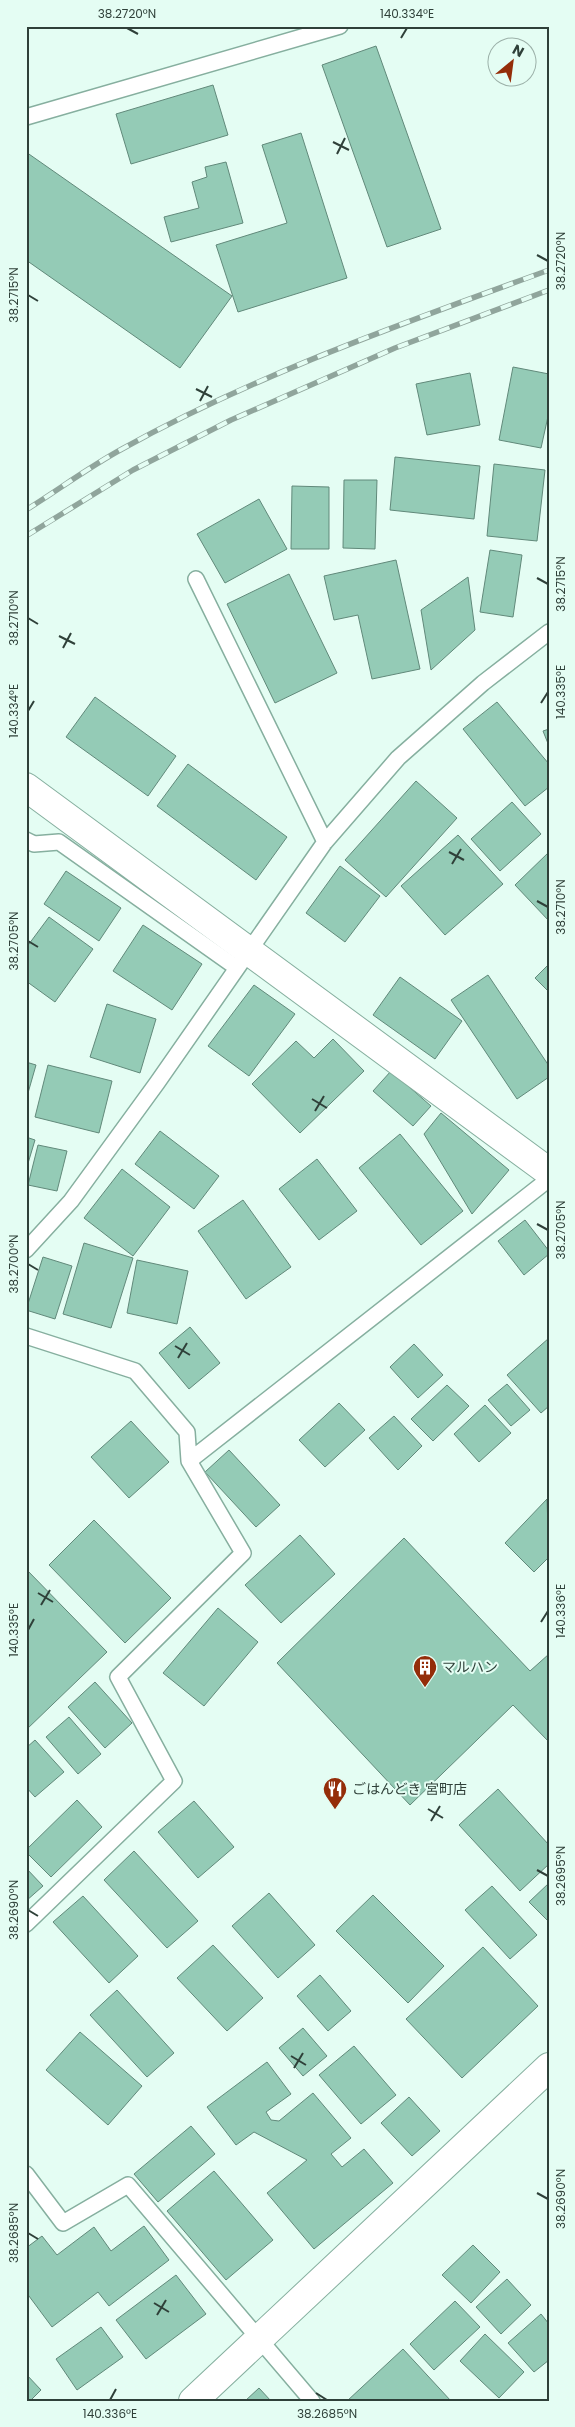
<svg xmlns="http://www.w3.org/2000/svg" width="575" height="2427" font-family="Poppins,'Noto Sans JP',sans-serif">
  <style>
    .building { fill: #94cbb6; stroke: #61897a }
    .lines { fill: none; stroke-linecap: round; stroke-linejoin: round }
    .service-casing { stroke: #86af9f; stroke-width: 18 }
    .minor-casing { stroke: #86af9f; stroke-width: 30 }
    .tertiary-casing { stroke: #86af9f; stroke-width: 30 }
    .service { stroke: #fff; stroke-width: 15 }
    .minor { stroke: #fff; stroke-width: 28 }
    .tertiary { stroke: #fff; stroke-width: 28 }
    .rail-casing { stroke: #90a59c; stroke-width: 5.5 }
    .rail { stroke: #e4fdf3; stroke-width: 4; stroke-dasharray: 11; stroke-linecap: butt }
    .ticks { fill: none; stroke: #2f4039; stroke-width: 2 }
    .labels { text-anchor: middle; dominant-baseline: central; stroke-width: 4; stroke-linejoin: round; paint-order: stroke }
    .poi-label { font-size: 14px; fill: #2f4039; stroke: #e4fdf3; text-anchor: start }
    .neatline { fill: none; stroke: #2f4039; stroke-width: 2 }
    .ticks-label { font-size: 12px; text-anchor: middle; fill: #2f4039 }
  </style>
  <rect width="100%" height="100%" fill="#e4fdf3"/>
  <!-- building -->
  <path class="building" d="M376,46l65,183 -54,18 -65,-182z
    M213,85l15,50 -97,29 -15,-50z
    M301,133l46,145 -109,34 -22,-67 71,-22 -25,-78z
    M26,152l206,144 -52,72 -154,-108z
    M226,162l17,61 -72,19 -7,-25 35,-9 -7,-26 15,-5 -2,-10z
    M513,367l36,7v38l-8,36 -42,-8z
    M470,373l10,52 -53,10 -11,-51z
    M395,457l85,9 -6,53 -84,-9z
    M494,464l51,6 -8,71 -50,-5z
    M344,480h33l-2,69 -32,-1z
    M292,486l37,1v62h-38z
    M259,499l28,50 -62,34 -28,-49z
    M490,550l32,5 -9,62 -33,-5z
    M396,560l24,109 -48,10 -14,-64 -24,5 -10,-44z
    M289,574l48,99 -62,30 -48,-99z
    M468,577l7,53 -44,40 -10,-60z
    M95,697l81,59 -28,40 -82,-59z
    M497,702l52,62v23l-24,19 -62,-77z
    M549,729v17l-6,-15z
    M188,764l99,73 -31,43 -99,-74z
    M416,781l41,37 -71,79 -41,-37z
    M512,802l29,32 -41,37 -29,-32z
    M458,835l45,49 -58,51 -44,-49z
    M549,852v69l-34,-36z
    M340,866l40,30 -35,46 -39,-29z
    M66,871l55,37 -22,33 -55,-37z
    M49,917l44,32 -38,53 -29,-21v-33z
    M143,925l59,39 -30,46 -59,-39z
    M549,964v28l-14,-14z
    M488,975l61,91v11l-32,22 -66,-99z
    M400,977l62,44 -27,38 -62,-44z
    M254,985l41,29 -46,62 -41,-30z
    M107,1004l49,15 -16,54 -50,-16z
    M333,1039l31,32 -64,62 -48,-49 44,-43 18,17z
    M26,1062l10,3 -10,35z
    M48,1065l64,16 -13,52 -64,-16z
    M391,1071l40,35 -18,20 -40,-35z
    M441,1113l68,57 -37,44 -48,-80z
    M160,1131l59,45 -25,33 -59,-45z
    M400,1134l63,77 -42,34 -62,-77z
    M26,1137l9,3 -9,30z
    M38,1145l29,6 -10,40 -29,-6z
    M317,1159l40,52 -38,29 -40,-51z
    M122,1169l48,38 -37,49 -49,-38z
    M243,1200l48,67 -45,32 -48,-68z
    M525,1220l24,31v3l-25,21 -26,-34z
    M84,1243l49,15 -22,70 -48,-14z
    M43,1257l29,9 -17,53 -29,-9z
    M137,1260l51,11 -11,53 -50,-11z
    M190,1327l30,36 -31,26 -30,-36z
    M549,1338v68l-8,7 -34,-38z
    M414,1344l29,31 -25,23 -28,-31z
    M507,1384l23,26 -19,16 -23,-26z
    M447,1385l22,21 -36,35 -22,-22z
    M339,1403l26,27 -40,37 -26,-27z
    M485,1405l26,28 -32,29 -25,-28z
    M394,1416l28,30 -24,24 -29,-32z
    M131,1421l38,41 -40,36 -38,-41z
    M229,1450l51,55 -24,22 -51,-55z
    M547,1499l2,58 -15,15 -29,-29z
    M94,1520l77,78 -46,45 -76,-78z
    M300,1535l35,39 -54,49 -36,-38z
    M404,1538l126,133 19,-17v88l-36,-37 -103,100 -133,-142z
    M26,1569l81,83 -81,78z
    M218,1608l40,34 -54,64 -41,-33z
    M95,1682l37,41 -27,25 -37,-41z
    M69,1717l32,37 -23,20 -32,-37z
    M35,1740l29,32 -29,25 -9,-10v-39z
    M498,1789l51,56v19l-29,27 -61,-66z
    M77,1800l25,27 -51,50 -25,-25v-2z
    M194,1801l40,46 -36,31 -40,-46z
    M134,1851l64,70 -31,27 -63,-68z
    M26,1868l17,18 -17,15z
    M549,1883v39l-20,-20z
    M492,1886l45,49 -27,24 -45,-49z
    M269,1893l46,52 -37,33 -46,-52z
    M373,1895l71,71 -36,37 -72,-72z
    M83,1896l55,60 -29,27 -56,-61z
    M213,1945l50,53 -36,33 -50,-53z
    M483,1947l55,59 -76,72 -56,-59z
    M320,1975l31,36 -23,20 -31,-35z
    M117,1990l57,63 -27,24 -57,-62z
    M303,2028l24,28 -24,20 -24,-28z
    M80,2032l62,54 -34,39 -62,-55z
    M354,2046l42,49 -35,29 -42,-49z
    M267,2062l24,32 -25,18 5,8 8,1 34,-28 38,45 -20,16 11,13 22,-18 29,34 -79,66 -47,-56 40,-33 -53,-28 -18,13 -29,-38z
    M409,2097l31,34 -28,25 -31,-33z
    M191,2126l24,28 -57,48 -24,-28z
    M214,2171l59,69 -47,40 -59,-69z
    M144,2226l25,34 -60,46 -11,-14 -46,35 -26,-35v-44l16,-12 15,19 37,-28 17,24z
    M473,2245l27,27 -29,31 -29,-28z
    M176,2275l30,39 -60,45 -30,-39z
    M507,2279l24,26 -30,29 -25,-27z
    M455,2301l25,26 -46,43 -24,-26z
    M541,2314l8,10v36l-15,12 -26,-29z
    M101,2327l22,30 -46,33 -21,-31z
    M485,2334l39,38 -25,26 -39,-37z
    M403,2349l48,52h-104z
    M26,2374l15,16 -11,11h-4z
    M259,2388l12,13h-26z"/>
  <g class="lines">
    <!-- service casing -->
    <g class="service-casing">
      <path id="service" d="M26,117l314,-91
        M196,579l129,263
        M26,840l8,4 25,-2 178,126
        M26,1250l45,-49 86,-118 168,-241 73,-84 85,-75 66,-51
        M26,1336l109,35 52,61 2,29 54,92 -125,124 56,104 -148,143
        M189,1461l360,-282
        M26,2174l37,49 65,-38 184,216"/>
    </g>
    <!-- minor casing -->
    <g class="minor-casing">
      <path id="minor" d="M193,2401l356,-334"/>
    </g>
    <!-- tertiary casing -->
    <g class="tertiary-casing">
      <path id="tertiary" d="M26,787l523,385"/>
    </g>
    <!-- service -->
    <use href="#service" class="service"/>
    <!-- minor -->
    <use href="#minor" class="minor"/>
    <!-- tertiary -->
    <use href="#tertiary" class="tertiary"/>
    <!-- rail casing -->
    <g class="rail-casing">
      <path id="rail" d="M26,510c32,-20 63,-43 96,-61 135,-75 282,-126 427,-179
        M26,536l107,-66 98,-50 164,-72 154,-58"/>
    </g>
    <!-- rail -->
    <use href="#rail" class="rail"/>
  </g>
  <!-- ticks -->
  <path class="ticks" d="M127,28l11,6M401,38l6,-10M333,142l16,8M337,154l8,-16M537,255l11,6M28,295l10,6M196,389l16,8M200,401l8,-15M537,578l11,6M28,618l10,6M59,636l16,8M63,648l8,-15M541,703l7,-11M28,711l6,-10M449,852l15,8M452,864l9,-15M537,901l11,6M28,941l10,6M312,1099l15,9M315,1111l9,-15M537,1224l11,6M28,1264l10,6M175,1346l15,9M178,1358l9,-15M38,1593l15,9M41,1605l9,-15M541,1622l7,-11M28,1630l6,-11M428,1809l15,9M431,1821l9,-15M537,1870l11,6M28,1910l10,6M291,2056l15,9M294,2068l9,-15M537,2193l11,6M28,2233l10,6M154,2303l15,9M157,2315l9,-15M316,2393l11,7M110,2400l6,-11"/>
  <!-- icons -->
  <defs>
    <g id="building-pin" transform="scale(1.25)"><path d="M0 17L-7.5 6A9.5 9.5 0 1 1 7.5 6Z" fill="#942d09" stroke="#e4fdf3"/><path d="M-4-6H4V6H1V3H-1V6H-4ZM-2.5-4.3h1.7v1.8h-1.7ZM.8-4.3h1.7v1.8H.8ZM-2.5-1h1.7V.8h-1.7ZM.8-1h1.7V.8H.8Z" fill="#fff"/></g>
    <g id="restaurant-pin" transform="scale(1.25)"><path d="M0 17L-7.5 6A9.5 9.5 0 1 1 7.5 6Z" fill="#942d09" stroke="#e4fdf3"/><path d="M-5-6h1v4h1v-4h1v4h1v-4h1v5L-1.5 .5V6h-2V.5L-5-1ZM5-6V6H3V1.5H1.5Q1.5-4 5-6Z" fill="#fff"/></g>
  </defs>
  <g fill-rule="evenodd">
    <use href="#building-pin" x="425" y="1667"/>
    <use href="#restaurant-pin" x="335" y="1789"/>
  </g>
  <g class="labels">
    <!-- poi labels -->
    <g class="poi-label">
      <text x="442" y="1667">マルハン</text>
      <text x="352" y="1789">ごはんどき 宮町店</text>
    </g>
  </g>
  <!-- border -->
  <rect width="575" height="2427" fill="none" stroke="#e4fdf3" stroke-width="55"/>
  <!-- north arrow -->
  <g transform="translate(512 62) rotate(29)"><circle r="24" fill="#e4fdf3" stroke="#9cb1a9"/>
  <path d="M0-4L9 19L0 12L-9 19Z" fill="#942d09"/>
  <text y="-8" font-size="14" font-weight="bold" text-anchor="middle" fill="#2f4039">N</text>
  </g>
  <rect x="28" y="28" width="520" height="2372" class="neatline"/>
  <g class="ticks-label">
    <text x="127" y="18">38.2720°N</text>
    <text x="407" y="18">140.334°E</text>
    <text transform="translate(561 261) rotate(-90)" y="4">38.2720°N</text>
    <text transform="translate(14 295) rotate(-90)" y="4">38.2715°N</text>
    <text transform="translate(561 584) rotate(-90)" y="4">38.2715°N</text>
    <text transform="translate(14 618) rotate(-90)" y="4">38.2710°N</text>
    <text transform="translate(561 692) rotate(-90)" y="4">140.335°E</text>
    <text transform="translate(14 711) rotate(-90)" y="4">140.334°E</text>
    <text transform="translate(561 907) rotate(-90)" y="4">38.2710°N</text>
    <text transform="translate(14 941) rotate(-90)" y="4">38.2705°N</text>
    <text transform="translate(561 1230) rotate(-90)" y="4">38.2705°N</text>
    <text transform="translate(14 1264) rotate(-90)" y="4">38.2700°N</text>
    <text transform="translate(561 1611) rotate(-90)" y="4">140.336°E</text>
    <text transform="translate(14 1630) rotate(-90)" y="4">140.335°E</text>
    <text transform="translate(561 1876) rotate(-90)" y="4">38.2695°N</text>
    <text transform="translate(14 1910) rotate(-90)" y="4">38.2690°N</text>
    <text transform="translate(561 2199) rotate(-90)" y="4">38.2690°N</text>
    <text transform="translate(14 2233) rotate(-90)" y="4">38.2685°N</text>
    <text x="110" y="2418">140.336°E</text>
    <text x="327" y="2418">38.2685°N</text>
  </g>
</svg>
